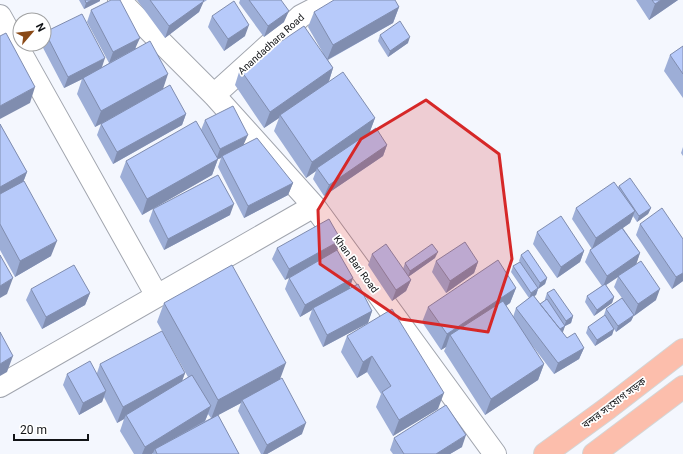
<svg xmlns="http://www.w3.org/2000/svg" width="683" height="454" font-family="Roboto,'Noto Sans Bengali',sans-serif">
  <style>
    .lines { fill: none; stroke-linecap: round; stroke-linejoin: round }
    .minor-casing { stroke: #a1a5ae; stroke-width: 24 }
    .trunk-casing { stroke: #d4d5d5; stroke-width: 24 }
    .minor { stroke: #fff; stroke-width: 22 }
    .trunk { stroke: #fcbeac; stroke-width: 22 }
    .wall { fill: #9daed7; fill-rule: evenodd }
    .shaded-wall { fill: #808daf }
    .building { fill: #b7cafa; stroke: #808daf }
    .marked { fill: #d62828; fill-opacity: 0.2; stroke: #d62828; stroke-width: 3; stroke-linejoin: round }
    .labels { text-anchor: middle; dominant-baseline: central; stroke-width: 3.5; stroke-linejoin: round; paint-order: stroke }
    .street-label { font-size: 10px; fill: #121417; stroke: #fff }
  </style>
  <rect width="100%" height="100%" fill="#f4f7fe"/>
  <g class="lines">
    <!-- minor casing -->
    <g class="minor-casing">
      <path id="minor" d="M119,0l95,95 100,111 181,248
        M0,16l157,280
        M214,95l87,-79 31,-16
        M0,386l314,-180"/>
    </g>
    <!-- trunk casing -->
    <g class="trunk-casing">
      <path id="trunk" d="M545,454l63,-46 75,-58
        M594,454l89,-67"/>
    </g>
    <!-- minor -->
    <use href="#minor" class="minor"/>
    <!-- trunk -->
    <use href="#trunk" class="trunk"/>
  </g>
  <!-- wall -->
  <path class="wall" d="M79,0h21v1l-16,8z
    M137,0h70l-3,2 -1,-1 -4,11 -34,26z
    M240,0h41l3,22 -20,15 -25,-34z
    M636,0h42l-29,20z
    M399,7l-6,16 -65,37 5,8 -4,13 46,37 -5,13 17,14 -4,11 -59,40 -11,-17 3,-8 -10,7 -32,-47 5,-13 -15,10 -29,-43 5,-16 83,-16 -15,-26 6,-15z
    M91,10l45,38 27,41 23,25 -4,11 -69,39 -16,-29 4,-11 -6,3 -18,-33 5,-15 -18,9 -23,-44h3v-9l1,-3 56,36 8,-5 -22,-41z
    M212,16l33,20 -21,15 -16,-24z
    M380,35l28,8 -20,14 -10,-16z
    M683,46v52l-19,-27 6,-16z
    M205,120l39,25 49,38 -5,12 -44,23 -26,-51 3,-9 -3,1 -6,16 -70,40 -22,-38 6,-16 75,-31z
    M0,124l27,48 -4,10 28,74 -36,21 -15,-27z
    M683,147v9l-2,-3z
    M619,186l32,22 -3,6 -11,8 -4,-6 -3,7 -7,5 17,25 -4,11 20,36 -22,16v-1l-3,6 -15,11 -2,-3 -2,6 -17,11 -9,-13 2,-6 16,-11v-1l2,-6 16,-11 -8,-11 4,-10 -12,8 8,12 -2,6 -18,13 -9,-14 2,-6 15,-10 -17,-24 5,-12 2,-1 -20,-30 4,-11 42,-21z
    M153,209l77,6 -66,35 -15,-29z
    M640,224l43,15v42l-11,8 -36,-54z
    M537,232l47,19 -4,11 -23,16 -24,-34z
    M277,248l60,2 12,38 23,23 -4,12 -45,24 -14,-28 3,-9 -12,7 -15,-28 4,-11 -4,2 -13,-21z
    M372,254l31,15 2,-6 30,-5 -27,19 3,3 -5,11 -14,10 -24,-36z
    M521,255l26,23 -2,6 -7,5 -2,6 -2,1 6,8 5,-3v-2l2,-6 26,23 -2,7 -6,3 -3,6 5,6 17,10 -5,11 -25,15 -26,-34 16,24 -6,16 -53,35 -41,-64 2,-4 -5,3 -19,-28 6,-15 88,-19 -6,15 -4,3 7,11 3,-9 13,-10 -18,-26 2,-6 7,-4 -1,-1z
    M436,261l42,1 -4,11 -28,20 -14,-21z
    M31,289l59,4 -5,12 -43,24 -16,-29z
    M164,303l116,76 22,55 -35,20h-6l-23,-43 3,-8 -23,12 21,39h-86v-1l-1,1h-18l-14,-23 4,-12 -7,4 -13,-26 -2,5 -23,13 -16,-30 4,-11 30,-1 3,-9 85,9 -3,8 6,-4 -31,-55zM208,414l3,4 -6,3z
    M347,336l91,73 -45,27 -17,-29 5,-13 -14,-22 -10,6 -16,-26z
    M394,438l68,9 -12,7h-57l-3,-4z"/>
  <!-- shaded-wall -->
  <path class="shaded-wall" d="M92,0h8v1l-16,8 2,-6z
    M661,0h17l-29,20 6,-16z
    M204,1l-5,11 -34,26 4,-12z
    M399,7l-6,16 -66,37 6,-15z
    M289,11l-5,11 -20,15 4,-11z
    M249,25l-4,11 -21,15 4,-12z
    M410,37l-2,6 -20,14 2,-6z
    M140,38l-5,11 -26,14 4,-11z
    M105,58l-4,12 -37,18 4,-11z
    M333,68l-5,16 -48,31 -1,3 -15,10 6,-16z
    M168,74l-5,15 -68,38 6,-16z
    M35,87l-5,16 -30,16v-13z
    M186,114l-4,11 -69,39 4,-12z
    M375,118l-6,16 -52,34 -1,3 -10,7 6,-16z
    M248,135l-5,11 -21,10 -1,2 -3,1 -6,16 -70,40 5,-16 69,-39 4,-11z
    M387,145l-4,11 -59,40 5,-11z
    M27,172l-6,16 -21,12v-13z
    M293,183l-5,12 -44,23 4,-12z
    M234,204l-4,11 -66,35 4,-11z
    M651,208l-3,6 -11,8 2,-6z
    M635,211l-5,12 -38,26 4,-11z
    M341,240l-4,11 -52,29 4,-11z
    M57,241l-6,15 -36,21 5,-16z
    M584,251l-4,11 -23,16 4,-11z
    M438,252l-3,6 -27,19 2,-6z
    M640,253l-4,12 -18,11v1l-15,10 4,-11z
    M478,262l-4,11 -28,20 4,-12z
    M683,273v8l-11,8 4,-12z
    M13,278l-6,16 -7,4v-12z
    M353,278l-4,12 -36,18 -1,2 -12,7 5,-12z
    M547,278l-2,6 -7,5 -2,6 -7,4 2,-6 7,-4 2,-6z
    M411,280l-5,11 -14,10 4,-11z
    M516,288l-6,15 -56,38 -4,-6 -4,12 -5,3 6,-16z
    M660,289l-4,11 -22,16 4,-12z
    M90,293l-5,12 -43,24 4,-12z
    M614,297l-2,6 -18,13 3,-6z
    M372,311l-4,12 -45,24 4,-12z
    M634,315l-3,6 -15,11 2,-6z
    M573,316l-2,7 -6,3 -2,6 -7,5 2,-7 6,-3 2,-6z
    M614,329l-2,6 -17,11 2,-6z
    M584,348l-5,11 -25,15 4,-11z
    M13,356l-6,16 -7,4v-12z
    M372,356l-5,16 -10,6 6,-16z
    M286,363l-7,19 -37,18 -1,3 -30,16 7,-19z
    M544,364l-6,16 -53,35 6,-16z
    M185,373l-6,16 -53,26 -2,4 -7,4 6,-16z
    M106,391l-4,11 -23,13 4,-12z
    M444,393l-6,16 -45,27 6,-16z
    M211,406l-6,15 -50,28 -2,4 -1,1h-10l3,-7z
    M306,423l-4,11 -35,20h-4l4,-9z
    M466,435l-4,12 -12,7h-14z"/>
  <!-- building -->
  <path class="building" d="M85,0h7l-6,3z
    M111,0h9l20,38 -27,14 -22,-42z
    M150,0h53l1,1 -35,25z
    M249,0h32l8,11 -21,15z
    M334,0h61l4,7 -66,38 -19,-33z
    M652,0h9l-6,4z
    M234,1l15,24 -21,14 -16,-23z
    M82,14l23,44 -37,19 -23,-45z
    M400,21l10,16 -20,14 -10,-16z
    M304,26l29,42 -63,44 -30,-43z
    M6,33l29,54 -35,19v-70z
    M150,41l18,33 -67,37 -18,-33z
    M683,46v28l-13,-19z
    M343,72l32,46 -63,44 -32,-47z
    M170,85l16,29 -69,38 -16,-28z
    M233,106l15,29 -28,14 -15,-29z
    M196,121l22,38 -71,40 -21,-38z
    M0,124l27,48 -27,15z
    M376,128l11,17 -58,40 -12,-17z
    M257,138l36,45 -45,23 -26,-50z
    M218,175l16,29 -66,35 -15,-30z
    M630,178l21,30 -12,8 -20,-30z
    M24,181l33,60 -37,20 -20,-37v-30z
    M614,182l21,29 -39,27 -20,-30z
    M662,208l21,31v34l-7,4 -36,-53z
    M561,216l23,35 -23,16 -24,-35z
    M329,219l12,21 -52,29 -12,-21z
    M622,228l18,25 -33,23 -17,-26z
    M465,242l13,20 -28,19 -14,-20z
    M386,244l25,36 -15,10 -24,-36z
    M432,244l6,8 -28,19 -5,-8z
    M337,250l16,28 -48,27 -16,-27z
    M528,250l19,28 -7,5 -19,-28z
    M0,255l13,23 -13,8z
    M498,260l18,28 -69,46 -19,-27z
    M641,261l19,28 -22,15 -20,-28z
    M520,262l18,26 -7,5 -18,-27z
    M74,265l16,28 -44,24 -15,-28z
    M232,265l54,98 -68,37 -54,-97z
    M358,284l14,27 -45,24 -14,-27z
    M605,284l9,13 -17,13 -10,-14z
    M554,289l19,27 -7,5 -19,-28z
    M533,295l34,43 8,-5 9,15 -26,15 -42,-55z
    M622,298l12,17 -16,11 -12,-17z
    M547,299l18,27 -5,3 -20,-25z
    M503,301l41,63 -53,35 -41,-64z
    M392,309l52,84 -45,27 -17,-28 9,-6 -19,-30 -9,6 -16,-26z
    M605,315l9,14 -17,11 -9,-13z
    M162,331l23,42 -62,34 -23,-43z
    M0,332l13,24 -13,8z
    M90,361l16,30 -23,12 -16,-29z
    M192,375l19,31 -66,41 -19,-32z
    M282,378l24,45 -39,22 -25,-45z
    M446,405l20,30 -30,19h-32l-10,-16z
    M218,415l21,39h-82l-2,-5z"/>
  <!-- marked area -->
  <path class="marked" d="M426,100l73,54 13,105 -24,73 -87,-13 -81,-55 -2,-54 43,-71z"/>
  <g class="labels">
    <!-- street labels -->
    <g class="street-label">
      <text transform="translate(271 44) rotate(-42)">Anandadhara Road</text>
      <text transform="translate(356 264) rotate(54)">Khan Bari Road</text>
      <text transform="translate(614 403) rotate(-37)">বন্দর সংযোগ সড়ক</text>
    </g>
  </g>
  <!-- north arrow -->
  <g transform="translate(32 32) rotate(62)"><circle r="19" fill="#ffffff" stroke="#a0a1a2"/>
  <path d="M0-3L7 15L0 10L-7 15Z" fill="#8a4916"/>
  <text y="-6" font-size="11" font-weight="bold" text-anchor="middle" fill="#121417">N</text>
  </g>
  <!-- scale -->
  <path d="M14 434v6h74v-6" fill="none" stroke="#121417" stroke-width="2"/>
  <text x="20" y="434" font-size="12" fill="#121417" stroke="#ffffff" stroke-width="3" paint-order="stroke">20 m</text>
</svg>
